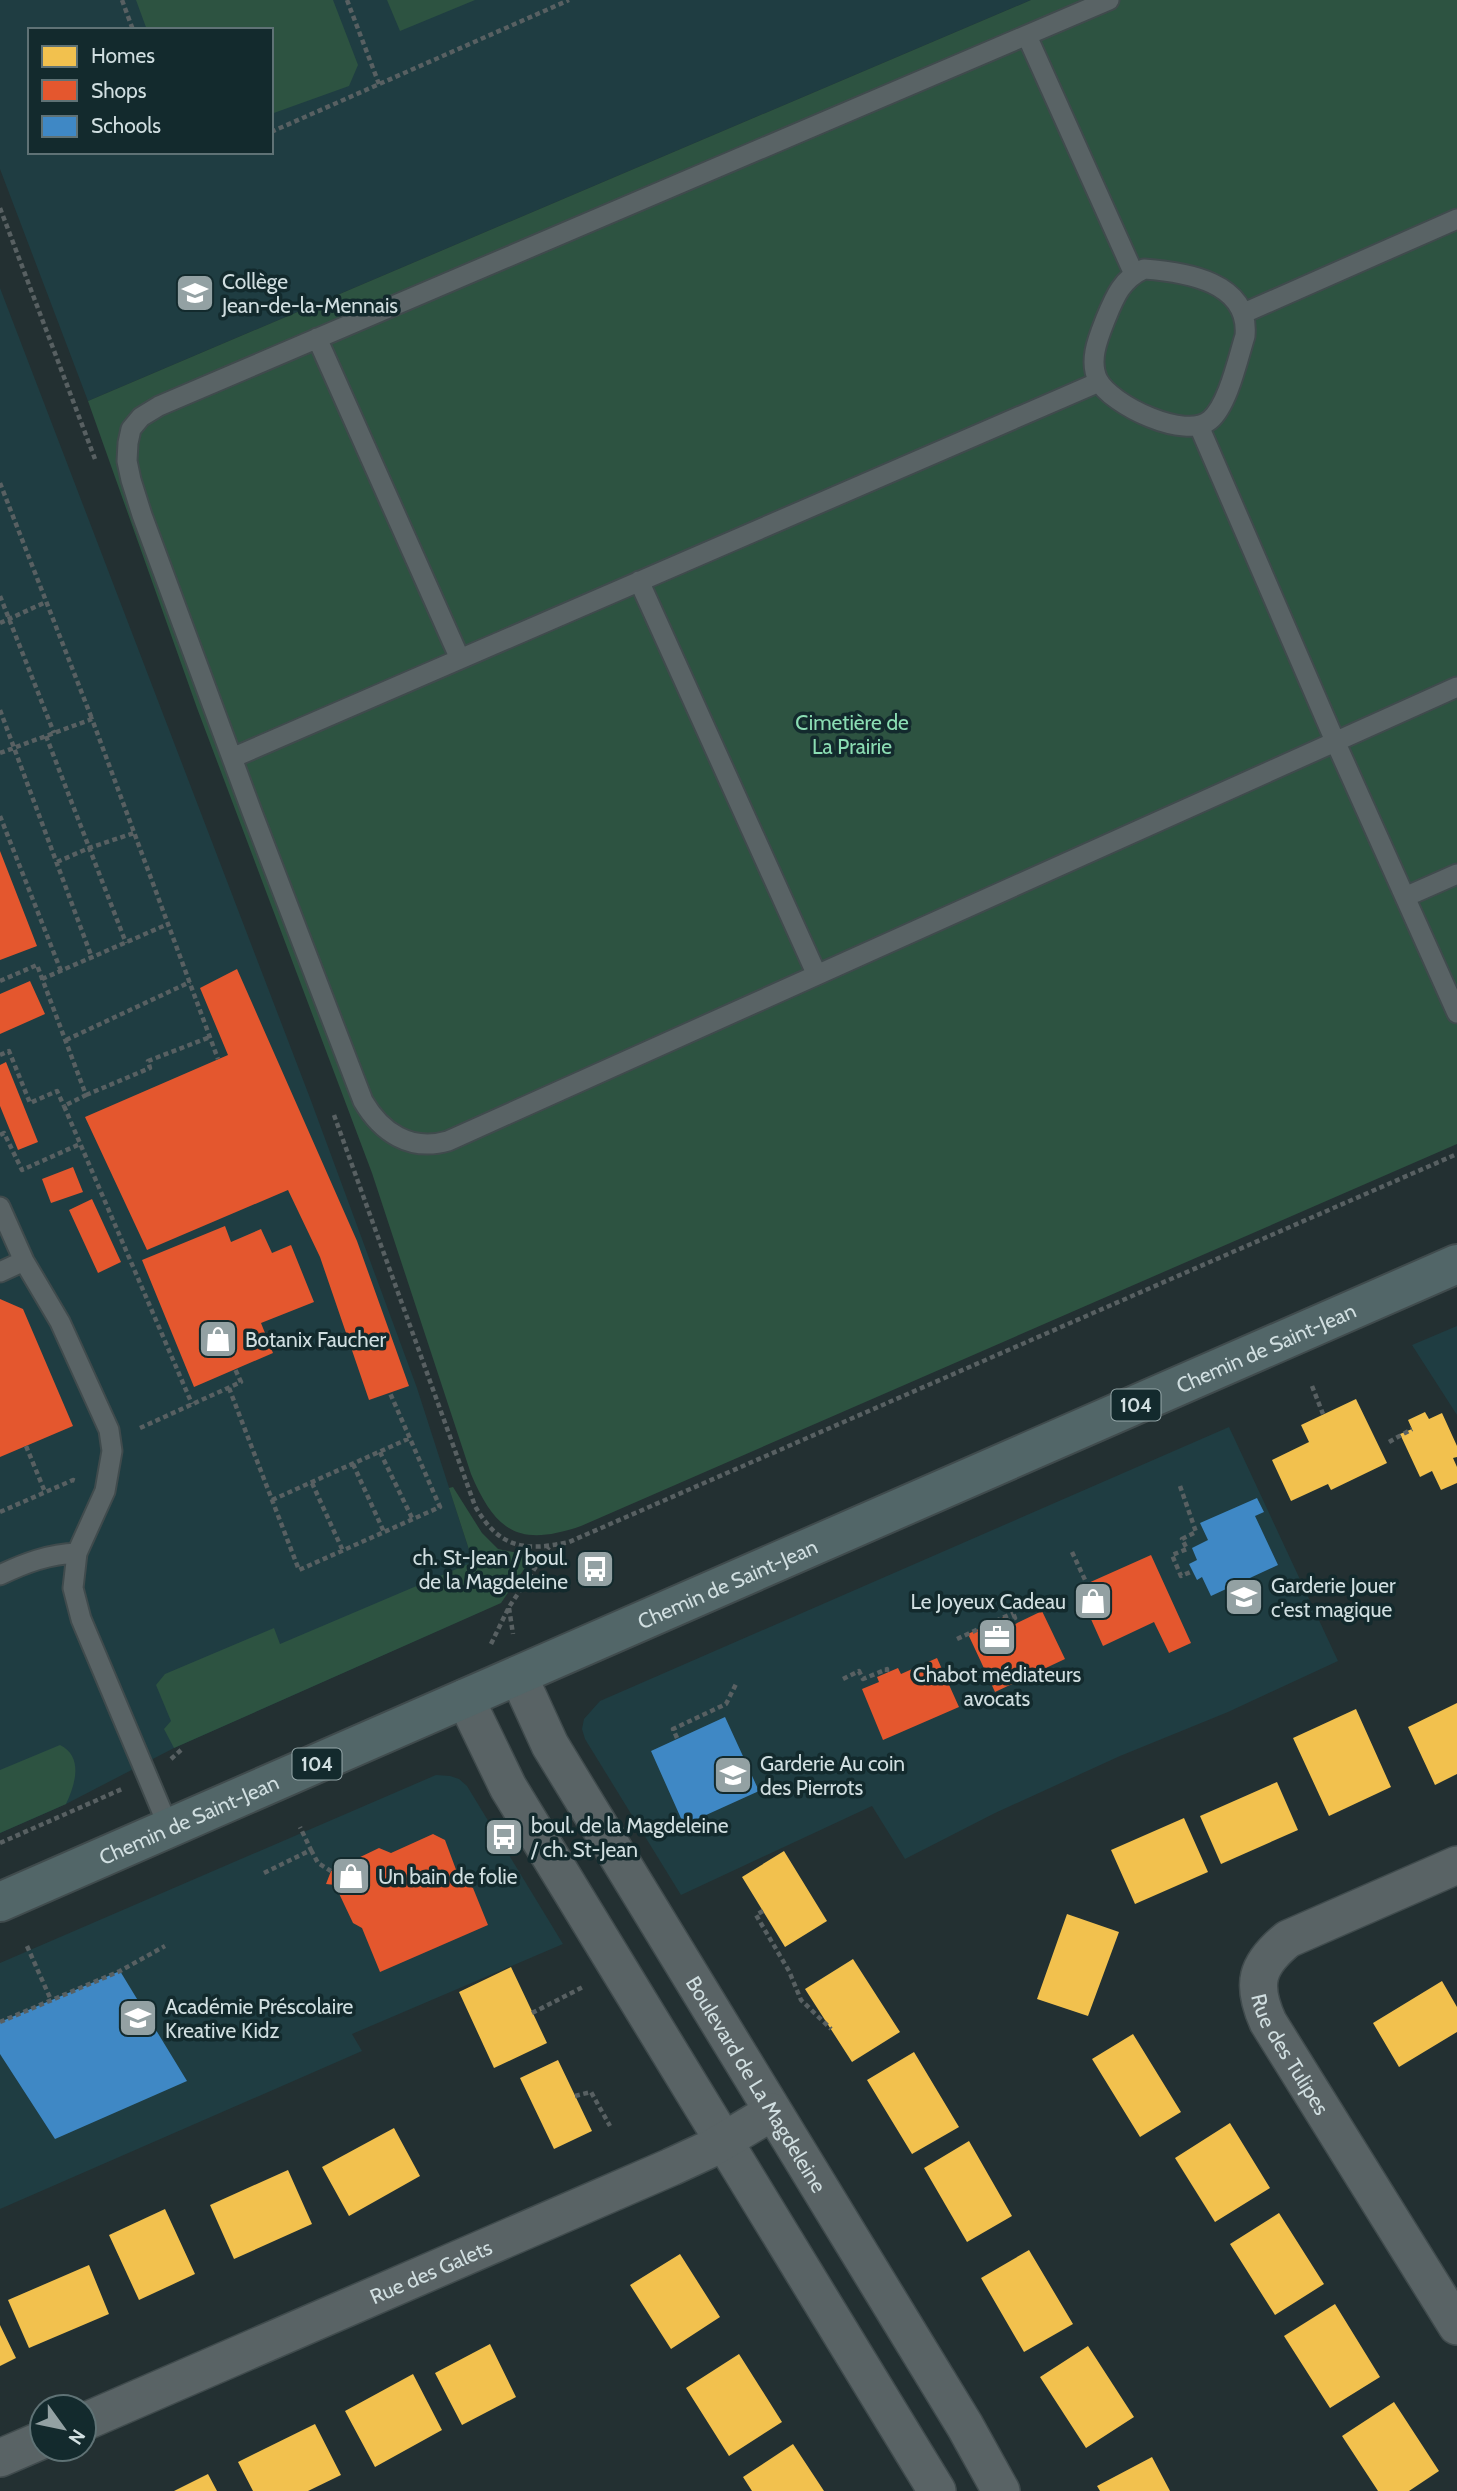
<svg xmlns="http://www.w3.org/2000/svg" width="1457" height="2491" font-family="Cabin,sans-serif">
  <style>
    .built { fill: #1f3d42; fill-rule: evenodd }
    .green { fill: #2d5341 }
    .homes { fill: #f2c14e }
    .shops { fill: #e4572e }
    .schools { fill: #3f88c5 }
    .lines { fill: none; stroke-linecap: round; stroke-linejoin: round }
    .service-casing { stroke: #404b4d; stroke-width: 23 }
    .minor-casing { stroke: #404b4d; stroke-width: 40 }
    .primary-casing { stroke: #404b4d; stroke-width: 42 }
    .path { stroke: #586062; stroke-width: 4.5; stroke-dasharray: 5 3.5; stroke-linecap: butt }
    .service { stroke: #596365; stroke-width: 19 }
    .minor { stroke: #596365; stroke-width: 37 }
    .primary { stroke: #526668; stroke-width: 38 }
    .labels { text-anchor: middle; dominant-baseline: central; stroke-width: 7; stroke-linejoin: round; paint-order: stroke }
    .shield { fill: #132a2d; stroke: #97a8aa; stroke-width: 2 }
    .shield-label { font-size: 19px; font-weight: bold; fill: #d0dee0 }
    .poi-label { font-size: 21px; fill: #d0dee0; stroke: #132a2d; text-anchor: start }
    .park-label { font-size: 21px; fill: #8bddb3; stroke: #132a2d }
    .street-label { font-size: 21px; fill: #d0dee0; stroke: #132a2d }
  </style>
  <rect width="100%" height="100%" fill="#233032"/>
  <!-- built -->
  <path class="built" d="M0,0h1031l-943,401 -88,-232zM30,30h241v122h-241z
    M0,288l310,810 107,290 56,174 18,45 -317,141 -108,56 -66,29z
    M1457,1326v89l-45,-70z
    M1229,1427l109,234 -110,51 -108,44 -125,57 -90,46 -33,-53 -191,89 -96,-156 -3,-10 2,-10 16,-18z
    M436,1775l14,1 9,3 8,7 96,158 -211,90 10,17 -362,158v-246z"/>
  <!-- green -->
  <path class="green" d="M136,0h197l25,65 -9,21 -78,28v-84h-124z
    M387,0h88l-75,31z
    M1031,0h426v1144l-876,382c-61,21 -85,7 -110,-52l-99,-301 -175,-465 -109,-307z
    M453,1487l29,46 16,16 35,7 -32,47 -327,145 -10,-19 7,-8 -15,-36 9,-11 109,-46 6,16 193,-82 -24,-74z
    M60,1745c24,12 15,40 6,59l-66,29v-63z"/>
  <!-- homes -->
  <path class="homes" d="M1356,1399l31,64 -56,27 -3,-6 -37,17 -19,-41 37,-18 -8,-17z
    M1425,1412l4,7 13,-6 15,33v11l-4,1 4,9v16l-16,7 -9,-19 -12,6 -20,-43 12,-5 -4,-9z
    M1457,1703v71l-22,11 -27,-58z
    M1356,1709l35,78 -62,29 -36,-78z
    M1277,1782l21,48 -77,34 -21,-48z
    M1184,1818l24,54 -73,32 -24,-54z
    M784,1851l43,70 -42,26 -43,-70z
    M1067,1914l52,18 -31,84 -51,-17z
    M853,1959l47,73 -48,30 -47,-73z
    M511,1967l36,76 -53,25 -35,-76z
    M1442,1981l15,26v25l-58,35 -26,-44z
    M1133,2034l48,78 -41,25 -48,-78z
    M914,2052l45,75 -47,27 -45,-74z
    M558,2060l34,71 -38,18 -34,-71z
    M1230,2123l40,65 -55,34 -40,-64z
    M394,2128l26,48 -71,40 -27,-49z
    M969,2141l43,75 -45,26 -43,-74z
    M288,2170l24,54 -78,35 -24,-54z
    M165,2209l30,65 -56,26 -30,-65z
    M1279,2213l45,71 -49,31 -45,-71z
    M1029,2250l44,74 -49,28 -43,-74z
    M680,2254l40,63 -49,32 -41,-64z
    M89,2265l20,49 -80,34 -21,-48z
    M1335,2304l45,73 -50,31 -46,-72z
    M0,2325l16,33 -16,8z
    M490,2344l26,53 -54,28 -27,-52z
    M1088,2346l46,71 -48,31 -46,-71z
    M739,2354l43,68 -53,34 -43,-68z
    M413,2374l29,56 -67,37 -30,-56z
    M1394,2402l45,69 -30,20h-31l-36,-55z
    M315,2424l26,51 -33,16h-55l-15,-29z
    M793,2444l31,47h-72l-9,-14z
    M1152,2457l18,34h-70l-3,-5z
    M208,2474l9,17h-43z"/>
  <!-- shops -->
  <path class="shops" d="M0,851l37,95 -37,14z
    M237,969l120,272 52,145 -40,14 -49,-143 -32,-67 -141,60 -62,-133 143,-62 -28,-67z
    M30,981l15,33 -45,20v-40z
    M6,1062l32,80 -20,8 -18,-44v-41z
    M73,1167l10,25 -32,11 -9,-24z
    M92,1199l29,63 -23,11 -29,-63z
    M225,1226l6,16 30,-13 11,24 19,-8 23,57 -53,21 12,30 -79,34 -52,-127z
    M0,1299l23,10 50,117 -73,31z
    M1151,1555l40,88 -22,10 -15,-31 -51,24 -26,-58z
    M1042,1611l23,48 -70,33 -27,-58 36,-17 5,10z
    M937,1658l22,49 -76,33 -21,-51 17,-7 -2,-5 21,-9 3,6z
    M433,1834l12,6 16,43 12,5 15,37 -108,47 -18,-44 -9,-5 -18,-38 -9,-1 5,-13 48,-23 12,5z"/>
  <!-- schools -->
  <path class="schools" d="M1257,1498l7,14 -9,4 23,49 -67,31 -9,-19 -5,3 -8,-16 8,-4 -5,-12 16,-8 -8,-17z
    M725,1717l34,74 -75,34 -33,-74z
    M120,1971l67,110 -132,58 -55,-85v-32z"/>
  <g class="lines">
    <!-- service casing -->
    <g class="service-casing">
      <path id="service" d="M1109,0l-950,406 -18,11 -10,12 -3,14 -1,18 4,19 11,35 110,297 111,289c18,31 47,51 85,40l1009,-454
        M1027,36l107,238
        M1144,269c42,3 106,13 101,67 -7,22 -17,69 -35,84 -24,21 -99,-15 -112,-40 -10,-20 1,-44 8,-62 9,-22 16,-39 38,-49z
        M1244,313l213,-94
        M317,338l143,321
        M1199,426l136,315 122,272
        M639,581l177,392
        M232,758l867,-376
        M1405,897l52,-23
        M0,1207l24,54 36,61 49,108 3,21 -7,40 -28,62 -4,35 8,31 88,209
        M0,1272l24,-11
        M0,1575c25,-12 49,-21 77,-22"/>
    </g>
    <!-- minor casing -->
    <g class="minor-casing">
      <g id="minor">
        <path id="s1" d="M518,1675l32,70 415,681 36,65"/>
        <path d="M465,1698l43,89 429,704"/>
        <path id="s2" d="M1457,1865l-169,74c-32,26 -37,45 -20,83l189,304"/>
        <path id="s3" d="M84,2422l587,-255 41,-19 60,-36"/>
        <path d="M0,2458l42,-18"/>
      </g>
    </g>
    <!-- primary casing -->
    <g class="primary-casing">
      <g id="primary">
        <path id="s4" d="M0,1902l1457,-638"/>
      </g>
    </g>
    <!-- path -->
    <path class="path" d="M122,0l11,30
      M347,0l32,84
      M271,132l298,-132
      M0,208l95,251
      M0,483l92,236
      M0,596l54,137
      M0,623l46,-21
      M0,710l92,248
      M46,736l80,207
      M0,753l92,-34 126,340
      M0,816l61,155
      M57,862l32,-14 45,-15
      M42,979l126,-55
      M0,981l37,-16 49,130 -22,11 128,298
      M66,1040l124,-58
      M0,1055l9,-4 21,52 27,-12 7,15
      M86,1095l64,-27 -2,-7 62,-24
      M334,1115l141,391c24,42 49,46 94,36l888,-388
      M0,1135l4,-2 18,37 58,-26
      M1312,1386l11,28
      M229,1388l70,182 141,-63 -50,-114
      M140,1428l101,-46 -6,-13
      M1389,1442l23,-13
      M26,1446l19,46
      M380,1452l33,68
      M353,1464l31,68
      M312,1483l31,68
      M1180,1486l16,46 -14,7 5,10 -15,6 9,21 12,-5
      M272,1500l138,-62
      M0,1512l73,-32 3,1
      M1072,1552l15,32
      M509,1608l4,26
      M1006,1622l9,-4 -2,-5
      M957,1639l56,-26
      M491,1644l18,-37 40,-60
      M843,1679l16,-8 4,8 24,-10v3
      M677,1738l-4,-9 53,-25 10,-20
      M171,1759l10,-9
      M0,1843l122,-54
      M311,1850l7,13 13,8
      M264,1873l47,-23 -11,-23
      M763,1911l-7,4 33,56 12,29 30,29
      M27,1946l24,54
      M532,2013l53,-27
      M0,2022l120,-51 45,-25
      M575,2096l16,-4 19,34"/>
    <!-- service -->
    <use href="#service" class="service"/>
    <!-- minor -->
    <use href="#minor" class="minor"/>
    <!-- primary -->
    <use href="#primary" class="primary"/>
  </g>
  <!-- icons -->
  <defs>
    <g id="school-square" transform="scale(2.0125)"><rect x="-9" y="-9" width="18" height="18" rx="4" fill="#93a1a3" stroke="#132a2d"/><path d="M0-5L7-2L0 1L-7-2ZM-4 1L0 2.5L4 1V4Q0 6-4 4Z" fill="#fff"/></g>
    <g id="shop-square" transform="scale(2.0125)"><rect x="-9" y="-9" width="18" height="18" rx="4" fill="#93a1a3" stroke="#132a2d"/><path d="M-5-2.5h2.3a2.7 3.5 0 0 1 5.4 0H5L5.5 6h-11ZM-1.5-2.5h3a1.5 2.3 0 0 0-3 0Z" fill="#fff"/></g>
    <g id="bus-square" transform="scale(2.0125)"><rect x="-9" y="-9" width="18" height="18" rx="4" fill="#93a1a3" stroke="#132a2d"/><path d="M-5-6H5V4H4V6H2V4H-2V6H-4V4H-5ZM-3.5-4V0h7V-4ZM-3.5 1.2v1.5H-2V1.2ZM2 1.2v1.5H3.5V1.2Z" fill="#fff"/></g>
    <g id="office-square" transform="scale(2.0125)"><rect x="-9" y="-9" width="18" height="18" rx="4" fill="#93a1a3" stroke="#132a2d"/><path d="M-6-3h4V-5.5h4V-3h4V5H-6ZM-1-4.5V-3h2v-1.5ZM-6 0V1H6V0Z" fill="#fff"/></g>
  </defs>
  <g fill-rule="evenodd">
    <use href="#school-square" x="195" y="293"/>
    <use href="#shop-square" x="218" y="1339"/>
    <use href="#bus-square" x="595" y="1569"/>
    <use href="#school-square" x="1244" y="1597"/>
    <use href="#shop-square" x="1093" y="1601"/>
    <use href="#office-square" x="997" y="1637"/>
    <use href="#school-square" x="733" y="1775"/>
    <use href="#bus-square" x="504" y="1837"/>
    <use href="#shop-square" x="351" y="1876"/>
    <use href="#school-square" x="138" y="2018"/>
  </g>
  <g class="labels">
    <!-- shield labels -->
    <g class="shield">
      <rect x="1111.5" y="1389.5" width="49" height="31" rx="5"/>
      <rect x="292.5" y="1748.5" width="49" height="31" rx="5"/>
    </g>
    <g class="shield-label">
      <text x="1136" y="1405">104</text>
      <text x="317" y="1764">104</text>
    </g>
    <!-- poi labels -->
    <g class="poi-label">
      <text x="222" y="281">Collège<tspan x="222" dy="24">Jean-de-la-Mennais</tspan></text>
      <text x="245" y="1339">Botanix Faucher</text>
      <text x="568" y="1557" text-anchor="end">ch. St-Jean / boul.<tspan x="568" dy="24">de la Magdeleine</tspan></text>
      <text x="1271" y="1585">Garderie Jouer<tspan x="1271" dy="24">c'est magique</tspan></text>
      <text x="1066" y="1601" text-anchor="end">Le Joyeux Cadeau</text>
      <text x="997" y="1674" text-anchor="middle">Chabot médiateurs<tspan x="997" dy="24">avocats</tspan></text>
      <text x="760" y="1763">Garderie Au coin<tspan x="760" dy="24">des Pierrots</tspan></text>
      <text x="531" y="1825">boul. de la Magdeleine<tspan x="531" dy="24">/ ch. St-Jean</tspan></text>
      <text x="378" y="1876">Un bain de folie</text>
      <text x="165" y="2006">Académie Préscolaire<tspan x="165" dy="24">Kreative Kidz</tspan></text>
    </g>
    <!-- park labels -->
    <g class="park-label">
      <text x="852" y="722">Cimetière de<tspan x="852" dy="24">La Prairie</tspan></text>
    </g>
    <!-- street labels -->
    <g class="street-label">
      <text stroke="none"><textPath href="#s4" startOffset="1382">Chemin de Saint-Jean</textPath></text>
      <text stroke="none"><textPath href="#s4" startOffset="794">Chemin de Saint-Jean</textPath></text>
      <text stroke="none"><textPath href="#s4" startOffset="206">Chemin de Saint-Jean</textPath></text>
      <text stroke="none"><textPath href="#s2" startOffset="318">Rue des Tulipes</textPath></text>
      <text stroke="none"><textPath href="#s1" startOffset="474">Boulevard de La Magdeleine</textPath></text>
      <text stroke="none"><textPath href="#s3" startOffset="378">Rue des Galets</textPath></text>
    </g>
  </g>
  <!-- legend -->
  <rect x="28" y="28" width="245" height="126" fill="#132a2d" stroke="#5f7275" stroke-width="2"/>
  <rect x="42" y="46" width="35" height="21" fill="#f2c14e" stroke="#5f7275" stroke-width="2"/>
  <text x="91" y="63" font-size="21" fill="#d0dee0">Homes</text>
  <rect x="42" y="80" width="35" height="21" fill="#e4572e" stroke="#5f7275" stroke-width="2"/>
  <text x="91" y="98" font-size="21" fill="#d0dee0">Shops</text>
  <rect x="42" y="116" width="35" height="21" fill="#3f88c5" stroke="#5f7275" stroke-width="2"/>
  <text x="91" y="133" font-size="21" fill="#d0dee0">Schools</text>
  <!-- north arrow -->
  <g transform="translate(63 2428) rotate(123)"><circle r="33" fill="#132a2d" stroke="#5f7275" stroke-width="2"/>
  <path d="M0-5L12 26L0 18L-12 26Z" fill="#93a1a3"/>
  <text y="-10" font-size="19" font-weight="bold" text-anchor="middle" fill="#d0dee0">N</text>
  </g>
</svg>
